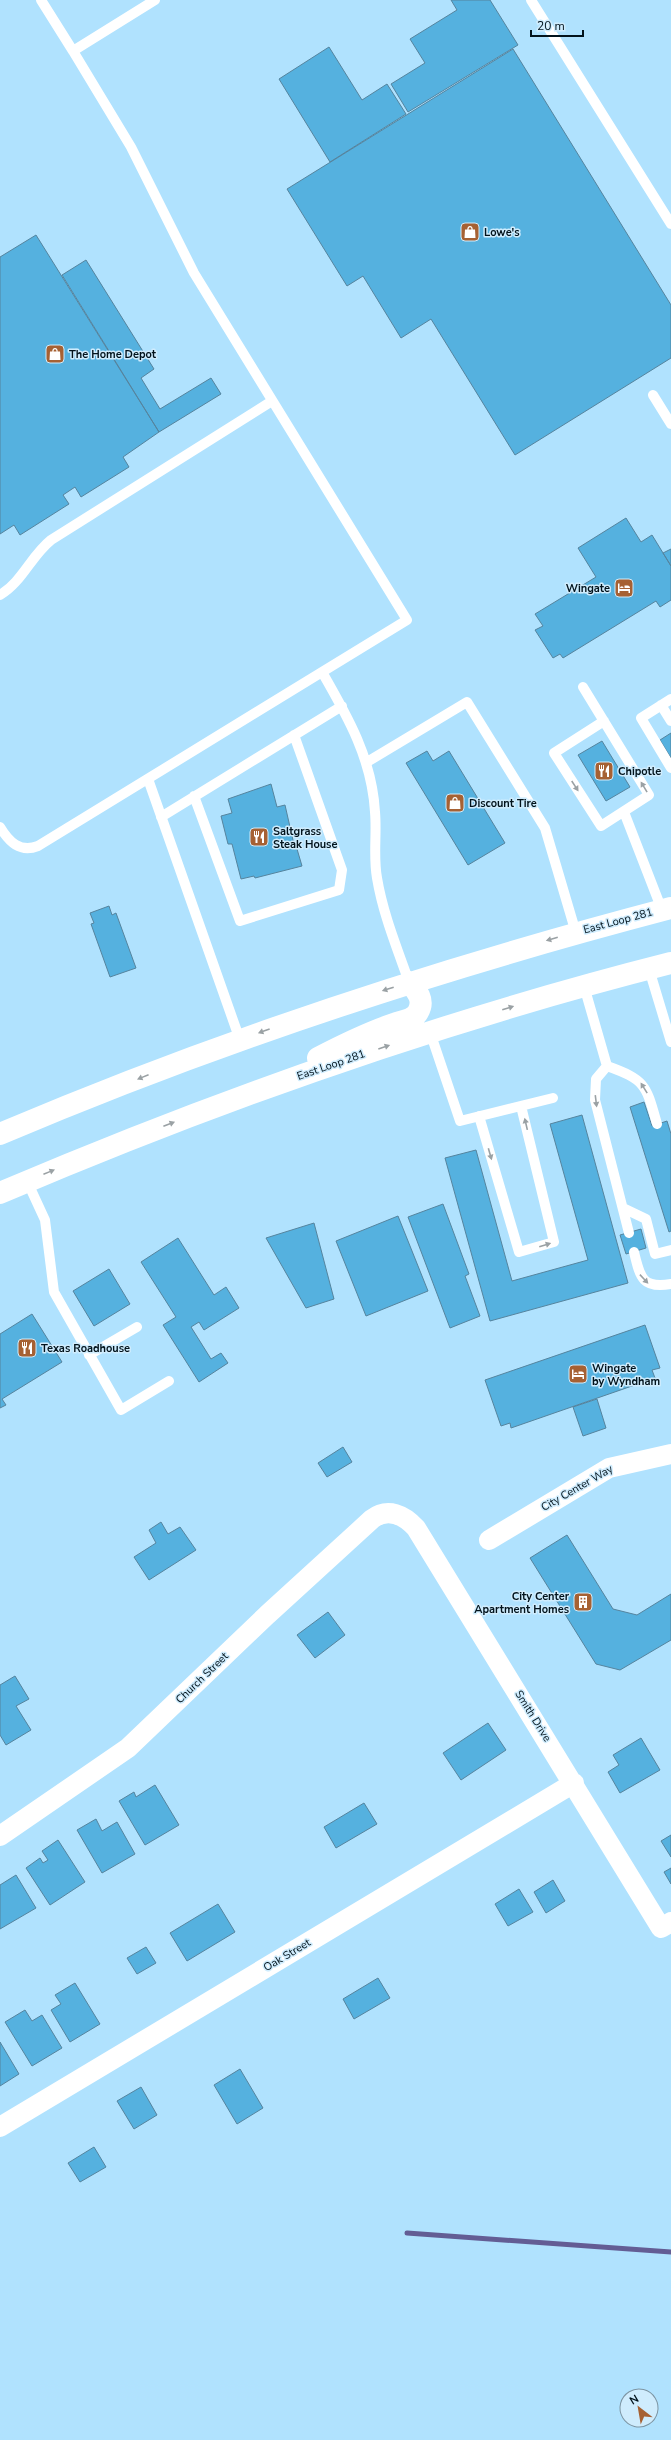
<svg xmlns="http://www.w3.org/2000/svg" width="671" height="2440" font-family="'Nunito Sans',sans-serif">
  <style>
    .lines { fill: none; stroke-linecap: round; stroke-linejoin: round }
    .stream { stroke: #635d94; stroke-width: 5 }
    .building { fill: #55b1df; stroke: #55849e }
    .lane { stroke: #fff; stroke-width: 10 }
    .street { stroke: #fff; stroke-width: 20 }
    .highway { stroke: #fff; stroke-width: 22 }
    .oneway { fill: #9aa1a4 }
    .labels { text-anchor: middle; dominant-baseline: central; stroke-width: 3; stroke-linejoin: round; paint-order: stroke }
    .poi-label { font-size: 11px; font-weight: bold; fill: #02131c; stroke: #cfecfd; text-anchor: start }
    .street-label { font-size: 11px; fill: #02131c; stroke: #cfecfd }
  </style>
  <rect width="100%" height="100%" fill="#b0e2fe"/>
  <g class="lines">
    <!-- stream -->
    <path class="stream" d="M407,2233l264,19"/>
  </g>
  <!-- building -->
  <path class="building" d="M451,0h39l28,45 -110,67 -17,-28 34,-21 -15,-24 47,-29z
    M329,47l33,53 25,-16 19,30 -76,48 -51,-83z
    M513,49l158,256v53l-156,97 -84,-136 -30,19 -38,-62 -16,10 -60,-97z
    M36,235l123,197 -36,25 6,10 -48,30 -6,-10 -12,8 6,9 -49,31 -6,-10 -14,9v-277z
    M86,260l68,109 -13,9 19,31 51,-31 10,16 -62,38 -97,-157z
    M626,518l15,24 11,-7 19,31v34l-11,7 -4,-6 -93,57 -3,-4 -7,4 -18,-28 8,-4 -8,-12 61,-37 -18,-29z
    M671,549v17l-8,-13z
    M671,733v25l-11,-18z
    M602,741l28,46 -24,14 -28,-46z
    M427,751l6,10 16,-10 56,92 -37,22 -62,-102z
    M271,784l6,23 8,-2 10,44h2l5,17 -47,12 -1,-2 -13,3 -9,-35h-4l-7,-28 11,-3 -4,-14z
    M109,906l3,9 4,-2 20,55 -26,9 -19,-53 3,-1 -4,-10z
    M644,1102l8,24 15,-5 4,13v97l-2,1 -39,-125z
    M582,1115l46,168 -138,38 -45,-163 31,-8 36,131 76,-21 -38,-136z
    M443,1204l26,70 -4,2 15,40 -30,12 -42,-111z
    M398,1216l30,75 -62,25 -30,-75z
    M314,1223l20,76 -28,9 -40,-70z
    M641,1229l5,19 -20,6 -6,-19z
    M178,1238l36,57 12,-8 13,21 -35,22 -5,-8 -8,5 20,32 10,-6 7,10 -29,19 -36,-57 13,-8 -35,-55z
    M109,1269l21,35 -36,22 -21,-35z
    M32,1314l30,48 -60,37 4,6 -6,3v-74z
    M645,1325l15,43 -8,2 3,8 -144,50 -1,-5 -9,3 -16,-46z
    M597,1399l9,29 -23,8 -10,-29z
    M343,1447l9,15 -25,15 -9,-14z
    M161,1522l7,12 12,-7 16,23 -47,30 -15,-23 22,-14 -7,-13z
    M567,1535l46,74 24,6 34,-21v46l-51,30 -24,-6 -66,-106z
    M328,1612l17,23 -30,23 -18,-23z
    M15,1676l14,23 -13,7 15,24 -25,15 -6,-10v-50z
    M488,1723l18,27 -45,30 -18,-27z
    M641,1738l19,32 -40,23 -12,-21 11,-7 -6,-10z
    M155,1785l24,40 -34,20 -26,-44 15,-9 2,5z
    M364,1803l13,21 -41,24 -12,-21z
    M96,1819l6,12 15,-9 18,32 -33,19 -25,-43z
    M671,1835v22l-10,-16z
    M58,1840l27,42 -35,23 -24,-37 14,-10 3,5 5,-3 -6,-9z
    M671,1868v16l-7,-12z
    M16,1875l20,33 -36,21v-44z
    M553,1880l12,21 -19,12 -12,-21z
    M519,1889l14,23 -25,14 -13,-22z
    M218,1904l17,28 -48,29 -17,-28z
    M146,1947l10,16 -19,11 -10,-16z
    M378,1978l12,20 -36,21 -11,-20z
    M75,1983l25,41 -30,18 -19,-32 10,-6 -6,-9z
    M25,2010l7,11 10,-6 20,33 -30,18 -27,-44z
    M0,2042l19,32 -19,12z
    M240,2069l23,39 -26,16 -23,-39z
    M141,2087l16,28 -23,14 -17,-28z
    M94,2147l12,20 -26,15 -12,-19z"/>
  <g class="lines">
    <!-- lane -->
    <path class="lane" d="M41,0l32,51 82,-51
      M531,0l140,224
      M653,395l18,29
      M0,595c22,-13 31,-39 51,-55l221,-139
      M322,672c26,45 50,87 53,140 2,22 -2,44 2,66 6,36 20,70 32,104
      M583,687l66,108 -48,31 -47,-73 50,-32
      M671,699l-30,19 30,50
      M661,705l10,16
      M367,762l100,-60 78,126 31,105
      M148,779l92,261
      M194,796l46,125 99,-31 3,-20 -48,-135
      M624,812l38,98
      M161,817l181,-111
      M0,827c9,15 20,26 38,19l369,-226 -213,-347 -63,-126 -58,-96
      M649,969l22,73
      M584,986l23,80
      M430,1032l30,89 93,-23
      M607,1066l-11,13 -1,21 34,133
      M607,1066c39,14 39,19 50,58
      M479,1116l40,136 35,-10 -33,-136
      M27,1181l18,39 9,72 67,118 48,-29
      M623,1208l23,11 9,35 16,-4
      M634,1252c6,25 8,37 37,32
      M89,1355l48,-28"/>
    <!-- street -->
    <path class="street" d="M489,1540l120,-72 62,-14
      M0,1836l128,-88 139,-133 105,-96c16,-12 32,-4 44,9l245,400 10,-6
      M0,2127l574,-344"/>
    <!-- highway -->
    <path class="highway" d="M318,1058c25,-13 49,-25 76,-34 8,-3 20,-4 24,-12 7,-12 -1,-21 -9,-30
      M0,1134c218,-93 442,-166 671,-226
      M0,1193c218,-93 442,-172 671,-230"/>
  </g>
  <!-- one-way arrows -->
  <defs><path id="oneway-solid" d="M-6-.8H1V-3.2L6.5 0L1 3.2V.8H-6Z"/></defs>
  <g class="oneway">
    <use href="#oneway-solid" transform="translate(575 786) rotate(57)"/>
    <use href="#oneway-solid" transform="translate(644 787) rotate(-121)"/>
    <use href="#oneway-solid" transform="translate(552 939) rotate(164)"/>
    <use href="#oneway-solid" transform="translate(388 989) rotate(162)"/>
    <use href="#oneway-solid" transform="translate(508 1008) rotate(-17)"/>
    <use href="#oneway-solid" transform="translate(264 1031) rotate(160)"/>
    <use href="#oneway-solid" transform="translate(384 1047) rotate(-19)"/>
    <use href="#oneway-solid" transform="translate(143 1077) rotate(158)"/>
    <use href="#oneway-solid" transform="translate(644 1088) rotate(-122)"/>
    <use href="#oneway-solid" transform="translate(596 1101) rotate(83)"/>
    <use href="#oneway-solid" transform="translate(169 1124) rotate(-21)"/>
    <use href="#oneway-solid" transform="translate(526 1124) rotate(-103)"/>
    <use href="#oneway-solid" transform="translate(490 1154) rotate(74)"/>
    <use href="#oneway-solid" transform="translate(49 1172) rotate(-22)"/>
    <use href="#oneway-solid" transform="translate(545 1245) rotate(-17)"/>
    <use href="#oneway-solid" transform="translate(644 1279) rotate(47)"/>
  </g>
  <!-- icons -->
  <defs>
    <g id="shop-square" transform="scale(1)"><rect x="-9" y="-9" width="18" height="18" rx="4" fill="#a66133" stroke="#cfecfd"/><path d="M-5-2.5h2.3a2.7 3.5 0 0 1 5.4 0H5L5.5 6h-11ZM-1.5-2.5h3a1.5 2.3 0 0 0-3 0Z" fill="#fff"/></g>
    <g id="hotel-square" transform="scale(1)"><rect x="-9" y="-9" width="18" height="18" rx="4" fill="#a66133" stroke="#cfecfd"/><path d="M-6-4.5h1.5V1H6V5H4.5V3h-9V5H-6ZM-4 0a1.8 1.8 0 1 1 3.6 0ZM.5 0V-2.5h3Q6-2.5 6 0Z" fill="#fff"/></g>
    <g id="restaurant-square" transform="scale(1)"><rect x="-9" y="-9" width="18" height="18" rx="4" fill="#a66133" stroke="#cfecfd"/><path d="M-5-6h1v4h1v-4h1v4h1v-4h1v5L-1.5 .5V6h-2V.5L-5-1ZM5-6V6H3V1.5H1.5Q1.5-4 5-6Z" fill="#fff"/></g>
    <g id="building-square" transform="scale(1)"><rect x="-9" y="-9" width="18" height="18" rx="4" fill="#a66133" stroke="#cfecfd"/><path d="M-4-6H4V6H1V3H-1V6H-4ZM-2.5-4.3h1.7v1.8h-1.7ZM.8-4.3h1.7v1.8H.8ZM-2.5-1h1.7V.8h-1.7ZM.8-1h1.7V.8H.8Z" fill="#fff"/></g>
  </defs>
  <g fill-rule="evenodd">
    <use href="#shop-square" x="470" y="232"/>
    <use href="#shop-square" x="55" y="354"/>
    <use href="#hotel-square" x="624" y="588"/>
    <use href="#restaurant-square" x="604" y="771"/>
    <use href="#shop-square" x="455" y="803"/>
    <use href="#restaurant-square" x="259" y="837"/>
    <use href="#restaurant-square" x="27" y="1348"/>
    <use href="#hotel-square" x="578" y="1374"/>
    <use href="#building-square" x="583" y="1602"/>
  </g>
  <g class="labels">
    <!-- poi labels -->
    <g class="poi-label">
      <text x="484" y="232">Lowe's</text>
      <text x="69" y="354">The Home Depot</text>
      <text x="610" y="588" text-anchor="end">Wingate</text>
      <text x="618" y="771">Chipotle</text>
      <text x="469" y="803">Discount Tire</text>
      <text x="273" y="831">Saltgrass<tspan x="273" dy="13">Steak House</tspan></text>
      <text x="41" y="1348">Texas Roadhouse</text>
      <text x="592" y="1368">Wingate<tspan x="592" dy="13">by Wyndham</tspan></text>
      <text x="569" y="1596" text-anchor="end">City Center<tspan x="569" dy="13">Apartment Homes</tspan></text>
    </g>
    <!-- street labels -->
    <g class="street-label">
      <text transform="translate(618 921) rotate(-15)">East Loop 281</text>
      <text transform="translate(331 1065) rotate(-19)">East Loop 281</text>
      <text transform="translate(577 1488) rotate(-30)">City Center Way</text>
      <text transform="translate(202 1678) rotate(-44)">Church Street</text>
      <text transform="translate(533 1716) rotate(58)">Smith Drive</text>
      <text transform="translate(287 1955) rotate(-31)">Oak Street</text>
    </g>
  </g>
  <!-- north arrow -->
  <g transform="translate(639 2408) rotate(329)"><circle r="19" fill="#cfecfd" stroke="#7d95a3"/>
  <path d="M0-3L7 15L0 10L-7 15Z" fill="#a66133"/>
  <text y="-6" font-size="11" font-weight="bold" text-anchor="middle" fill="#02131c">N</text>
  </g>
  <!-- scale -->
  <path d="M531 30v6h52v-6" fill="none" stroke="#02131c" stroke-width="2"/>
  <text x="537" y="30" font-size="12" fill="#02131c" stroke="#cfecfd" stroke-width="3" paint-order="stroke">20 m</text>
</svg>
